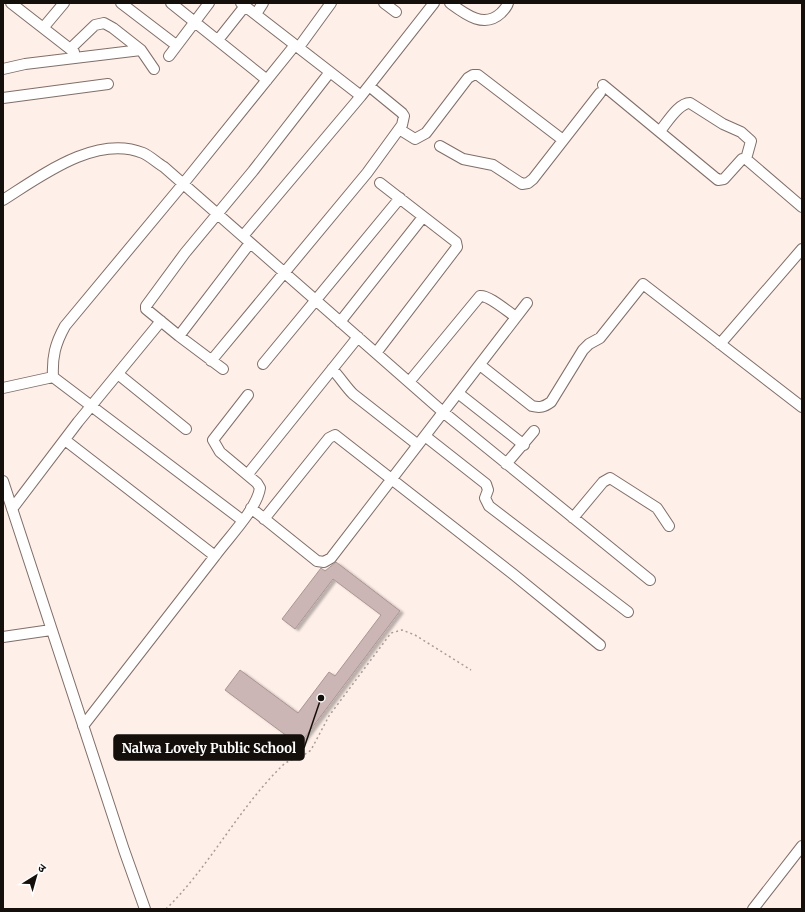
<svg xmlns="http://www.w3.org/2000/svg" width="805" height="912" font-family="Merriweather,'Noto Sans Devanagari',serif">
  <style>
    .building { fill: #cbb6b5; stroke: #a99594; filter: url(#shadow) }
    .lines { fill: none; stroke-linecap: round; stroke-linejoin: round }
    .minor-casing { stroke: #806f68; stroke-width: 12 }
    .path { stroke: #a89c97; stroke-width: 1.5; stroke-dasharray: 2 3; stroke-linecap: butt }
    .minor { stroke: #fff; stroke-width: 10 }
    .leader { fill: none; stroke: #150f0c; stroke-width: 1.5 }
    .callout-dot { fill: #150f0c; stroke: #fff; stroke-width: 1.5 }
    .callout { fill: #150f0c; stroke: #150f0c; stroke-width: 1.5 }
    .callout-label { font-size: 13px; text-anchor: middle; font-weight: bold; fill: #fff }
  </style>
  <defs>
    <filter id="shadow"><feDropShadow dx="3.5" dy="2" stdDeviation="1" flood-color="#0004"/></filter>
  </defs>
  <rect width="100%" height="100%" fill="#ffefe9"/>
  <!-- building -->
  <path class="building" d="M336,562l64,49 -101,134 -74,-55 15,-20 58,43 31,-41 6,4 46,-61 -48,-36 -38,50 -13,-10 39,-51 4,3z"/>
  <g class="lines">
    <!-- minor casing -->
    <g class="minor-casing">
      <path id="minor" d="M11,3l63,49
        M121,3l55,42
        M171,3l96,77
        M241,3l120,93
        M384,3l12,9
        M450,3c15,11 34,26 51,10 3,-3 6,-6 7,-10
        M256,14l7,-11
        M43,28l21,-25
        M218,40l27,-34
        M299,47l32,-44
        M70,49l25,-24 9,-2 9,5 28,22 13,19
        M169,56l40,-53
        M3,69l22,-5 116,-14
        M603,85l115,95 6,-1 18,-20h4l56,48
        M3,98l105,-14
        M399,129l16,10 11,-6 42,-55 5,-3h5l85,65
        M660,131c7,-8 18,-28 30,-28l33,21 18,8 10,9 -5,18
        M440,146l23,13 30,6 29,19 6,-1 5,-4 67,-86
        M3,200c38,-24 93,-66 140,-47 7,3 14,10 21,14l279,245 207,168
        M243,236l118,-140 73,-93
        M340,322l83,-105
        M179,336l71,-93
        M720,344l82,-95
        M376,353l81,-106 -1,-5 -76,-59
        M211,361l156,-188 35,-48 2,-9 -2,-3 -33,-27
        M263,364l137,-166
        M480,365l52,41c8,2 12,1 19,-4l32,-52 6,-6 11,-6 43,-54 159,123
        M223,369l-44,-33 -33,-27v-3l39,-53 68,-82 77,-99
        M332,369c8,8 13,17 21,25l65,51
        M118,374l68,55
        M53,377c-1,-20 2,-33 12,-51l118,-142 112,-139
        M409,382l71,-86c9,-1 28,16 36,21
        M3,388l50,-11 189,143
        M458,393l66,52
        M425,436l61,48 2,6 -3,8 4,8 139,106
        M65,440l150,116
        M506,464l28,-33
        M248,474l110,-137
        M3,481l121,369 21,59
        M251,508l66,53 7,1 7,-4 196,-255
        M12,509l66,-87 83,-101
        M573,518l30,-36 7,-4 47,30 12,18
        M264,519l65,-81 6,-3 178,139 87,71
        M3,637l48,-7
        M83,726c44,-56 88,-113 132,-170 13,-18 42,-47 45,-68l-3,-5 -37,-31 -7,-12 35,-45
        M753,909l49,-63"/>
    </g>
    <!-- path -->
    <path class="path" d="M166,909c44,-43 72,-100 116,-143 8,-8 20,-8 29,-16l18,-34 62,-83 11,-3 13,5 56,35"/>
    <!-- minor -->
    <use href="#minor" class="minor"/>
  </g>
  <!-- callouts -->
  <path class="leader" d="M321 698L304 748"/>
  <circle class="callout-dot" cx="321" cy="698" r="4"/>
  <rect class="callout" x="114" y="735" width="190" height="25" rx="4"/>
  <g class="callout-label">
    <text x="209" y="753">Nalwa Lovely Public School</text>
  </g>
  <!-- border -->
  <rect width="805" height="912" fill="none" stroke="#150f0c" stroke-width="8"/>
  <!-- north arrow -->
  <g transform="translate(36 876) rotate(37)" stroke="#ffffff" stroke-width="3" paint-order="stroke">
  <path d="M0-3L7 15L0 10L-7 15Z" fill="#150f0c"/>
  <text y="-6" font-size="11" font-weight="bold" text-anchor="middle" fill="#150f0c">उ</text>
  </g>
</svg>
